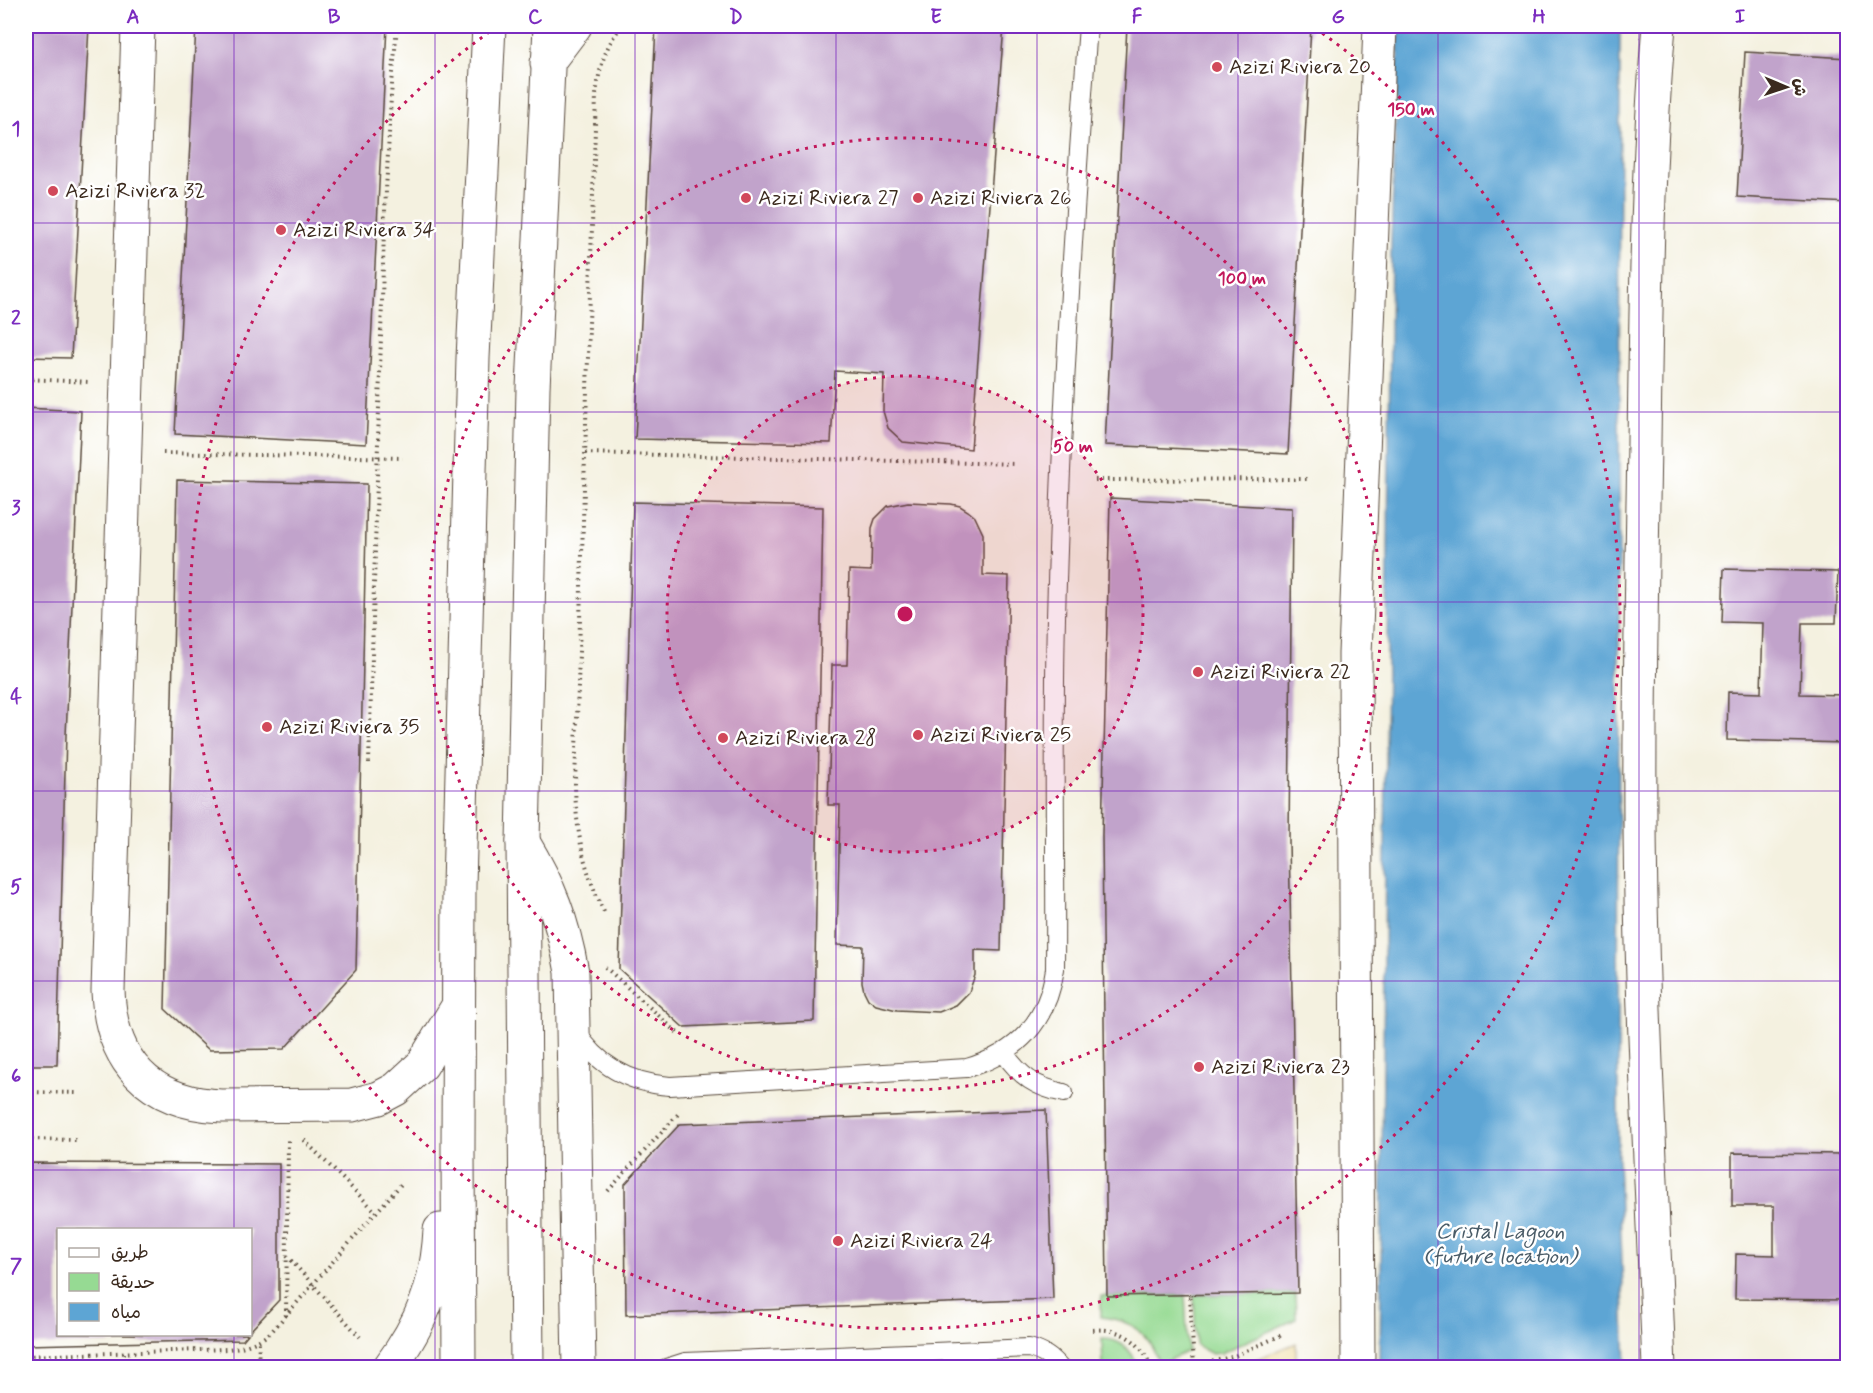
<svg xmlns="http://www.w3.org/2000/svg" width="1873" height="1393" font-family="Mynerve,'Playpen Sans Arabic',sans-serif">
  <style>
    .green { fill: #96da93; stroke: #688258; stroke-width: 1.5 }
    .sand { fill: #eeda9e; stroke: #94825e; stroke-width: 1.5 }
    .water { fill: #5da5d4; stroke: #4c6879; stroke-width: 1.5 }
    .building { fill: #c1a3cb }
    .lines { fill: none; stroke-linecap: round; stroke-linejoin: round }
    .service-casing { stroke: #57483b; stroke-width: 20 }
    .minor-casing { stroke: #57483b; stroke-width: 35 }
    .tertiary-casing { stroke: #57483b; stroke-width: 35 }
    .path { stroke: #57483b; stroke-width: 4; stroke-dasharray: 1.5 4.5; stroke-linecap: butt }
    .service { stroke: #fff; stroke-width: 18 }
    .minor { stroke: #fff; stroke-width: 33 }
    .tertiary { stroke: #fff; stroke-width: 33 }
    .grid { fill: none; stroke: #7b2cbf; stroke-width: 1.5; stroke-opacity: 0.55 }
    .ring { fill: none; stroke: #c2185b; stroke-width: 3; stroke-dasharray: 3 6 }
    .poi-dot { fill: #d1495b; stroke: #fff; stroke-width: 2 }
    .labels { text-anchor: middle; dominant-baseline: central; stroke-width: 5; stroke-linejoin: round; paint-order: stroke }
    .poi-label { font-size: 21px; fill: #3b2a1e; stroke: #fff; text-anchor: start }
    .water-label { font-size: 22px; font-style: italic; fill: #495b67; stroke: #fff }
    .centre { fill: #c2185b; stroke: #fff; stroke-width: 3 }
    .ring-label { font-size: 18px; text-anchor: middle; font-weight: bold; fill: #c2185b; stroke: #fff; stroke-width: 5; stroke-linejoin: round; paint-order: stroke }
    .neatline { fill: none; stroke: #7b2cbf; stroke-width: 2 }
    .grid-label { font-size: 20px; text-anchor: middle; font-weight: bold; fill: #7b2cbf }
  </style>
  <rect width="100%" height="100%" fill="#fff"/>
  <filter id="ink" filterUnits="userSpaceOnUse"><feTurbulence type="fractalNoise" baseFrequency=".0167" numOctaves="2"/><feDisplacementMap in="SourceGraphic" scale="12" xChannelSelector="R" yChannelSelector="G"/><feConvolveMatrix kernelMatrix="1 2 1 2 8 2 1 2 1" color-interpolation-filters="sRGB"/></filter>
  <filter id="wash" filterUnits="userSpaceOnUse"><feTurbulence type="fractalNoise" baseFrequency=".008" numOctaves="4" result="noise"/><feDisplacementMap in="SourceGraphic" scale="24" xChannelSelector="R" yChannelSelector="G"/><feGaussianBlur stdDeviation="1.35" result="paint"/><feColorMatrix in="noise" values="0 0 0 0 0 0 0 0 0 0 0 0 0 0 0 0 0 1.4 0 .05"/><feComposite in="paint" operator="in"/></filter>
  <g filter="url(#wash)">
    <rect width="100%" height="100%" fill="#f4f1e0"/>
    <!-- green -->
    <path class="green" d="M1295,1293l1,26 -75,34 -9,1 -16,-9 -2,-50z
      M1185,1295l3,56 -29,14c-8,-31 -26,-45 -58,-48v-21z
      M1102,1339c18,-1 31,12 36,28h-35z"/>
    <!-- sand -->
    <path class="sand" d="M1296,1343v24h-60h1z"/>
    <!-- water -->
    <path class="water" d="M1399,26h221l-2,1132 8,209h-246l11,-1125z"/>
    <g id="blocks">
      <!-- building -->
      <path class="building" d="M26,26h63l-18,332 -45,-1z
        M196,26h191l-21,418 -191,-10z
        M656,26h348l-33,423 -68,-7 -15,-14 -5,-17 1,-37 -49,-3 -4,72 -196,-4z
        M1127,26h184l-23,428 -183,-9z
        M1745,52l103,6v145l-111,-6z
        M26,408l55,3 -15,324 -9,330h-31z
        M177,480l190,4 -11,486 -72,79 -75,1 -44,-41z
        M1110,498l182,10 -3,333 9,452 -191,3 -5,-461z
        M633,502l190,5 -9,514 -131,6 -64,-58z
        M908,502l43,2 9,2 8,5 7,6 8,17v41l26,1 -8,375 -26,-1v25l-6,17 -13,13 -17,7 -42,-2 -21,-5 -8,-6 -4,-8 -2,-9 1,-36 -26,-1 3,-140h-12l4,-140h15l2,-95 22,1 1,-43 3,-9 13,-13z
        M1724,569l114,3 -2,51h-34l-2,71 46,1 -1,48 -118,-3 1,-48 33,1 2,-70 -41,-1z
        M1046,1110l7,189 -427,16 -1,-131 55,-60z
        M1732,1153l116,1v146l-113,-1 1,-45 38,1v-49h-42z
        M26,1163l253,1v136l-29,31v-101h-192v104h190l-5,6 -217,5z"/>
    </g>
  </g>
  <g filter="url(#ink)">
    <use href="#blocks" fill-opacity="0" stroke="#57483b" stroke-width="1.5"/>
    <g class="lines">
      <!-- service casing -->
      <g class="service-casing">
        <path id="service" d="M576,1031c21,34 53,52 94,55l297,-18c51,-15 80,-46 88,-99 1,-117 -2,-234 1,-351 5,-198 17,-395 32,-592
          M1004,1053c17,24 31,34 60,40
          M666,1368l19,-6 344,-14c14,4 22,9 31,20"/>
      </g>
      <!-- minor casing -->
      <g class="minor-casing">
        <path id="minor" d="M138,26l-30,965c3,70 41,112 113,115l131,-1 27,-7 17,-9 26,-24 36,-59
          M547,63l28,-37
          M523,842c27,45 40,79 49,130l7,396
          M1358,1368l-3,-714 25,-628
          M1659,1368c-7,-183 -18,-364 -19,-547 -1,-126 2,-252 4,-378 2,-139 3,-278 15,-417"/>
      </g>
      <!-- tertiary casing -->
      <g class="tertiary-casing">
        <path id="tertiary" d="M389,1368c33,-45 48,-82 51,-138
          M459,1368l-1,-218 1,-264 14,-528 16,-332
          M527,1368l-4,-526 10,-454 17,-362"/>
      </g>
      <!-- path -->
      <path class="path" d="M26,379l64,3
        M163,453l240,5
        M585,453l431,11
        M1095,480l214,-1
        M369,763l15,-534 7,-133 6,-70
        M604,912c-21,-44 -28,-80 -29,-128l21,-689c3,-26 9,-50 26,-69
        M605,967l75,68
        M26,1092l51,1
        M26,1139l50,1
        M304,1140l72,72
        M608,1191l72,-79
        M287,1256l73,81
        M1190,1297l4,69
        M286,1316l2,-176
        M1093,1330c27,-3 50,12 58,38
        M124,1353v15
        M26,1356l202,-7c17,-2 31,-6 44,-18l130,-148
        M258,1368l1,-27
        M1183,1368l49,-11 52,-23"/>
      <!-- service -->
      <use href="#service" class="service"/>
      <!-- minor -->
      <use href="#minor" class="minor"/>
      <!-- tertiary -->
      <use href="#tertiary" class="tertiary"/>
    </g>
  </g>
  <!-- grid -->
  <path class="grid" d="M234,26v1204M435,26v1342M635,26v1342M836,26v1342M1037,26v1342M1238,26v1342M1438,26v1342M1639,26v1342M26,223h1822M26,412h1822M26,602h1822M26,791h1822M26,981h1822M26,1170h1822M234,1334v34"/>
  <!-- distance rings -->
  <circle cx="905" cy="614" r="238" fill="#c2185b" fill-opacity=".12"/>
  <g class="ring">
    <circle cx="905" cy="614" r="238"/>
    <circle cx="905" cy="614" r="476"/>
    <path d="M1315 28A715 715 0 1 1 495 28"/>
  </g>
  <!-- markers -->
  <g class="poi-dot">
    <circle cx="1217" cy="67" r="6"/>
    <circle cx="53" cy="191" r="6"/>
    <circle cx="746" cy="198" r="6"/>
    <circle cx="918" cy="198" r="6"/>
    <circle cx="281" cy="230" r="6"/>
    <circle cx="1198" cy="672" r="6"/>
    <circle cx="267" cy="727" r="6"/>
    <circle cx="918" cy="735" r="6"/>
    <circle cx="723" cy="738" r="6"/>
    <circle cx="1199" cy="1067" r="6"/>
    <circle cx="838" cy="1241" r="6"/>
  </g>
  <g class="labels">
    <!-- poi labels -->
    <g class="poi-label">
      <text x="1229" y="67">Azizi Riviera 20</text>
      <text x="65" y="191">Azizi Riviera 32</text>
      <text x="758" y="198">Azizi Riviera 27</text>
      <text x="930" y="198">Azizi Riviera 26</text>
      <text x="293" y="230">Azizi Riviera 34</text>
      <text x="1210" y="672">Azizi Riviera 22</text>
      <text x="279" y="727">Azizi Riviera 35</text>
      <text x="930" y="735">Azizi Riviera 25</text>
      <text x="735" y="738">Azizi Riviera 28</text>
      <text x="1211" y="1067">Azizi Riviera 23</text>
      <text x="850" y="1241">Azizi Riviera 24</text>
    </g>
    <!-- water labels -->
    <g class="water-label">
      <text x="1500" y="1232">Cristal Lagoon<tspan x="1500" dy="25">(future location)</tspan></text>
    </g>
  </g>
  <circle cx="905" cy="614" r="9" class="centre"/>
  <g class="ring-label">
    <text x="1411" y="115">150 m</text>
    <text x="1242" y="284">100 m</text>
    <text x="1073" y="452">50 m</text>
  </g>
  <!-- margin -->
  <rect width="1873" height="1393" fill="none" stroke="#fff" stroke-width="66"/>
  <!-- legend -->
  <rect x="57" y="1228" width="195" height="108" fill="#ffffff" stroke="#b1aaa5" stroke-width="1.5"/>
  <rect x="69" y="1248" width="30" height="9" fill="#ffffff" stroke="#b1aaa5" stroke-width="1.5"/>
  <text x="111" y="1258" font-size="18" fill="#3b2a1e">طريق</text>
  <rect x="69" y="1273" width="30" height="18" fill="#96da93" stroke="#b1aaa5" stroke-width="1.5"/>
  <text x="111" y="1288" font-size="18" fill="#3b2a1e">حديقة</text>
  <rect x="69" y="1303" width="30" height="18" fill="#5da5d4" stroke="#b1aaa5" stroke-width="1.5"/>
  <text x="111" y="1318" font-size="18" fill="#3b2a1e">مياه</text>
  <!-- north arrow -->
  <g transform="translate(1786 87) rotate(92)" stroke="#ffffff" stroke-width="4.5" paint-order="stroke">
  <path d="M0-4.5L10 22L0 15L-10 22Z" fill="#3b2a1e"/>
  <text y="-9" font-size="16" font-weight="bold" text-anchor="middle" fill="#3b2a1e">ش</text>
  </g>
  <rect x="33" y="33" width="1807" height="1327" class="neatline"/>
  <g class="grid-label">
    <text x="133" y="23">A</text>
    <text x="334" y="23">B</text>
    <text x="535" y="23">C</text>
    <text x="736" y="23">D</text>
    <text x="936" y="23">E</text>
    <text x="1137" y="23">F</text>
    <text x="1338" y="23">G</text>
    <text x="1539" y="23">H</text>
    <text x="1740" y="23">I</text>
    <text x="16" y="135">1</text>
    <text x="16" y="324">2</text>
    <text x="16" y="514">3</text>
    <text x="16" y="703">4</text>
    <text x="16" y="893">5</text>
    <text x="16" y="1082">6</text>
    <text x="16" y="1272">7</text>
  </g>
</svg>
